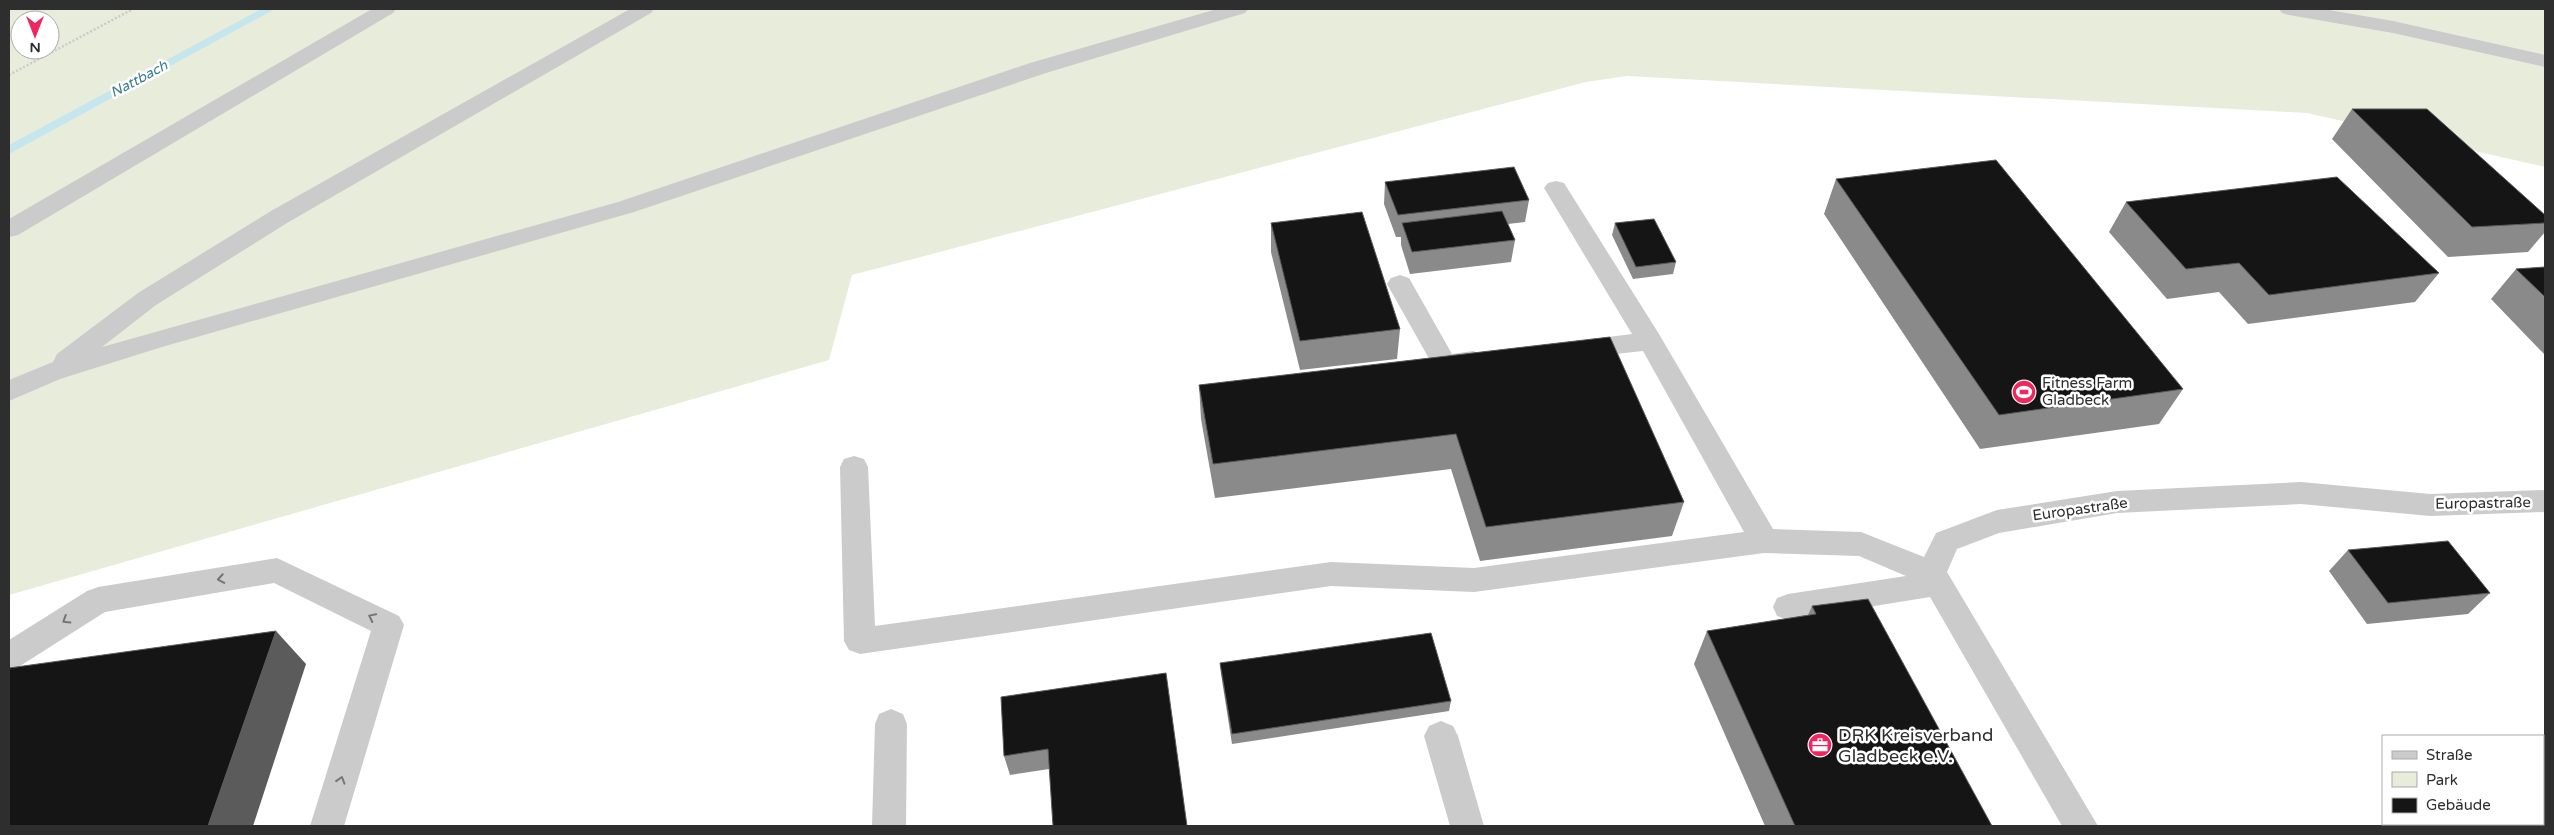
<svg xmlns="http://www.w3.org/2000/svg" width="2554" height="835" font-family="'Varela Round',sans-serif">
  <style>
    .green { fill: #e8ecdb; fill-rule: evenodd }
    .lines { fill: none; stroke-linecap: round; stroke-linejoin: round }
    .stream { fill: #c6e6ed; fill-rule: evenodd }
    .path { stroke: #cbcbcb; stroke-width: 2.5; stroke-dasharray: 2 2; stroke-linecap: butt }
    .minor { fill: #cbcbcb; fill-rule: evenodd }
    .wall { fill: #8a8a8a }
    .shaded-wall { fill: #5b5b5b }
    .building { fill: #151515; stroke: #5b5b5b }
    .oneway { stroke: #757575 }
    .labels { text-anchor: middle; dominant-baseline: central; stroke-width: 5; stroke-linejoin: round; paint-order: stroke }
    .far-water-label { font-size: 14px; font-style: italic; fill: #367e8d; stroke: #fff }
    .poi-label { font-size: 15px; fill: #2e2e2e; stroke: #fff; text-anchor: start }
    .street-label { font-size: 15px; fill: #2e2e2e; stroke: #fff }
    .near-poi-label { font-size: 18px; fill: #2e2e2e; stroke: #fff; text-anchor: start }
  </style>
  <rect width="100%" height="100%" fill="#fff"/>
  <!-- green -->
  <path class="green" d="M9,9h2536v158l-238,-54 -680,-37 -41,6 -734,193 -23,85 -820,235zM20,20h30v30h-30z"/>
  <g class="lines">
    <!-- stream -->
    <path class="stream" d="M261,9h14l-266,145v-9z"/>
    <!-- path -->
    <path class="path" d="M9,75l124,-66"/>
    <!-- minor -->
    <path class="minor" d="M372,9h24l-3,4 -375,222 -9,2v-18z
      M630,9h24l-3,4 -364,210 -131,82 -54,42 516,-145 412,-139 187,-54h31l-3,4 -199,60 -412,139 -472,135 -102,32 -51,22v-21l44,-18 4,-8 81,-61 133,-82z
      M2279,9h44l70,12 152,34v12l-152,-34 -104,-18 -7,-2z
      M1556,181l8,2 95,151 114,195 88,3 63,25 12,-24 61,-23 120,-19 184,-9 129,12 115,-4v22l-115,4 -129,-12 -184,9 -118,20 -42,16 -10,23 151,254h-36l-132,-229 -142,23 -11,-4 -4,-9 4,-9 11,-4 118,-18 -47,-20 -95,-3 -290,39 -143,-6 -471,68 -11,-4 -5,-9 -4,-174 4,-8 10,-3 10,3 4,8 7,159 456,-64 143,6 270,-36 -101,-181 -65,7 -9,-2 -4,-7 4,-7 63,-8 -88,-146 4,-5z
      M1400,275l9,3 43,76 21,-3 9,3 4,7 -4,7 -37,6 -9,-3 -49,-87 4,-6z
      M277,558l122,58 5,9 -60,201h-34l61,-195 -97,-48 -169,29 -85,54 -11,3v-29l78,-49 11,-4z
      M891,709l12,5 4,10 -1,102h-34l3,-102 4,-10z
      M1441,721l12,5 5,10 26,90h-34l-26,-90 5,-10z"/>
  </g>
  <!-- wall -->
  <path class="wall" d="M2352,109l193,106v17l-17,20 -80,5 -116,-118z
    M1836,179l347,210 -24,35 -179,25 -156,-235z
    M1385,182l144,18 -4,22 -17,2 7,16 -4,22 -101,12 -9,-29v-8h-5l-12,-33z
    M2126,202l313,71 -24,29 -167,22 -29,-32 -52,7 -58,-67z
    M1271,223l129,106 -3,30 -97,11 -29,-118z
    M1615,223l61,39 -3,12 -40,5 -21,-44z
    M2545,267v88l-54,-56 25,-30z
    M1610,337l74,165 -12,34 -192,25 -29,-92 -236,29 -14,-79 -2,-34z
    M2348,550l142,43 -22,21 -101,10 -38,-53z
    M1812,606l180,220h-227l-71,-162 13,-33 101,-16z
    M1220,663l231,38 -2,10 -217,33 -11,-70z
    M1166,673l-117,96 -39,6 -6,-19z"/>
  <!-- shaded-wall -->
  <path class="shaded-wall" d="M276,631l30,33 -53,162h-45z"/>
  <!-- building -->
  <path class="building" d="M2352,109h75l118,106v8l-73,4z
    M1996,160l187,229 -184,26 -163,-236z
    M1514,167l15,33 -131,15 -13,-33z
    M2337,177l102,96 -170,22 -30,-32 -53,6 -60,-67z
    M1502,211l13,29 -103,12 -10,-29z
    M1362,212l38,117 -100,12 -29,-118z
    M1654,219l22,43 -40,5 -21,-44z
    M2545,267v30l-29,-28z
    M1610,337l74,165 -198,25 -30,-93 -243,30 -14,-79z
    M2448,541l42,52 -102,10 -40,-53z
    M1868,599l124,227h-197l-88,-195 109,-17 -4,-8z
    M276,631l-68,195h-199v-158z
    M1431,633l20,68 -219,33 -12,-71z
    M1166,673l21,153h-134l-5,-77 -44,7 -3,-59z"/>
  <!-- one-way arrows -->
  <defs><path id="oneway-chevron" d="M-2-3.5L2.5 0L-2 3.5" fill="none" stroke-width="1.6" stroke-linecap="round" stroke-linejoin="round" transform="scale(1.25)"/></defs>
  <g class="oneway">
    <use href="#oneway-chevron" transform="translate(221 579) rotate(170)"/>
    <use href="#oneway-chevron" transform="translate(372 617) rotate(-154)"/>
    <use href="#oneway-chevron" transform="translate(66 620) rotate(148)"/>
    <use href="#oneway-chevron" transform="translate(341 780) rotate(-73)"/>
  </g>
  <!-- icons -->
  <defs>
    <g id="stadium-disc" transform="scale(1.25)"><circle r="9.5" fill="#ef2660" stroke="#fff"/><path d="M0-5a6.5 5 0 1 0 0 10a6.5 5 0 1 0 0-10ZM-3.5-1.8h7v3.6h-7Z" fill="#fff"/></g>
    <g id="office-disc" transform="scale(1.25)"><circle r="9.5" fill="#ef2660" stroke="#fff"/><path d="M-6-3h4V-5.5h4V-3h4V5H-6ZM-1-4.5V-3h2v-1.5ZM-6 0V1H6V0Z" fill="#fff"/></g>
  </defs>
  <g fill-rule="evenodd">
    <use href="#stadium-disc" x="2024" y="392"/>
    <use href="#office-disc" x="1820" y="745"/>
  </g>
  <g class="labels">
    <!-- far-water labels -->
    <g class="far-water-label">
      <text transform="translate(139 79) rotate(-28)">Nattbach</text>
    </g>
    <!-- poi labels -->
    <g class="poi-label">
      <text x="2042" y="383">Fitness Farm<tspan x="2042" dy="17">Gladbeck</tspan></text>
    </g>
    <!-- street labels -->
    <g class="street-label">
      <text transform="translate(2483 503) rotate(-1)">Europastraße</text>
      <text transform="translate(2080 509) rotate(-8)">Europastraße</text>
    </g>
    <!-- near-poi labels -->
    <g class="near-poi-label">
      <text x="1838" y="735">DRK Kreisverband<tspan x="1838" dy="21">Gladbeck e.V.</tspan></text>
    </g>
  </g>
  <!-- border -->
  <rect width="2554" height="835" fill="none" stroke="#2e2e2e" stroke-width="20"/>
  <!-- legend -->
  <rect x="2382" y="735" width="162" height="90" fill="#ffffff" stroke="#ababab"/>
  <rect x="2392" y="751" width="25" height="8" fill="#cbcbcb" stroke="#ababab"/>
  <text x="2426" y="760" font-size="15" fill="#2e2e2e">Straße</text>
  <rect x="2392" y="772" width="25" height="15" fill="#e8ecdb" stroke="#ababab"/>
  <text x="2426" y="785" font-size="15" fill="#2e2e2e">Park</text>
  <rect x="2392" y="798" width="25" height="15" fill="#151515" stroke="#ababab"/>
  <text x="2426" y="810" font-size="15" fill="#2e2e2e">Gebäude</text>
  <!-- north arrow -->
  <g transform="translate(35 35) rotate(180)"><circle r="24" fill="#ffffff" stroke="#ababab"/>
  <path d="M0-4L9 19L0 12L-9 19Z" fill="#ef2660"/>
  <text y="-8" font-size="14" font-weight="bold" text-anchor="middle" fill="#2e2e2e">N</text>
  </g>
</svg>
